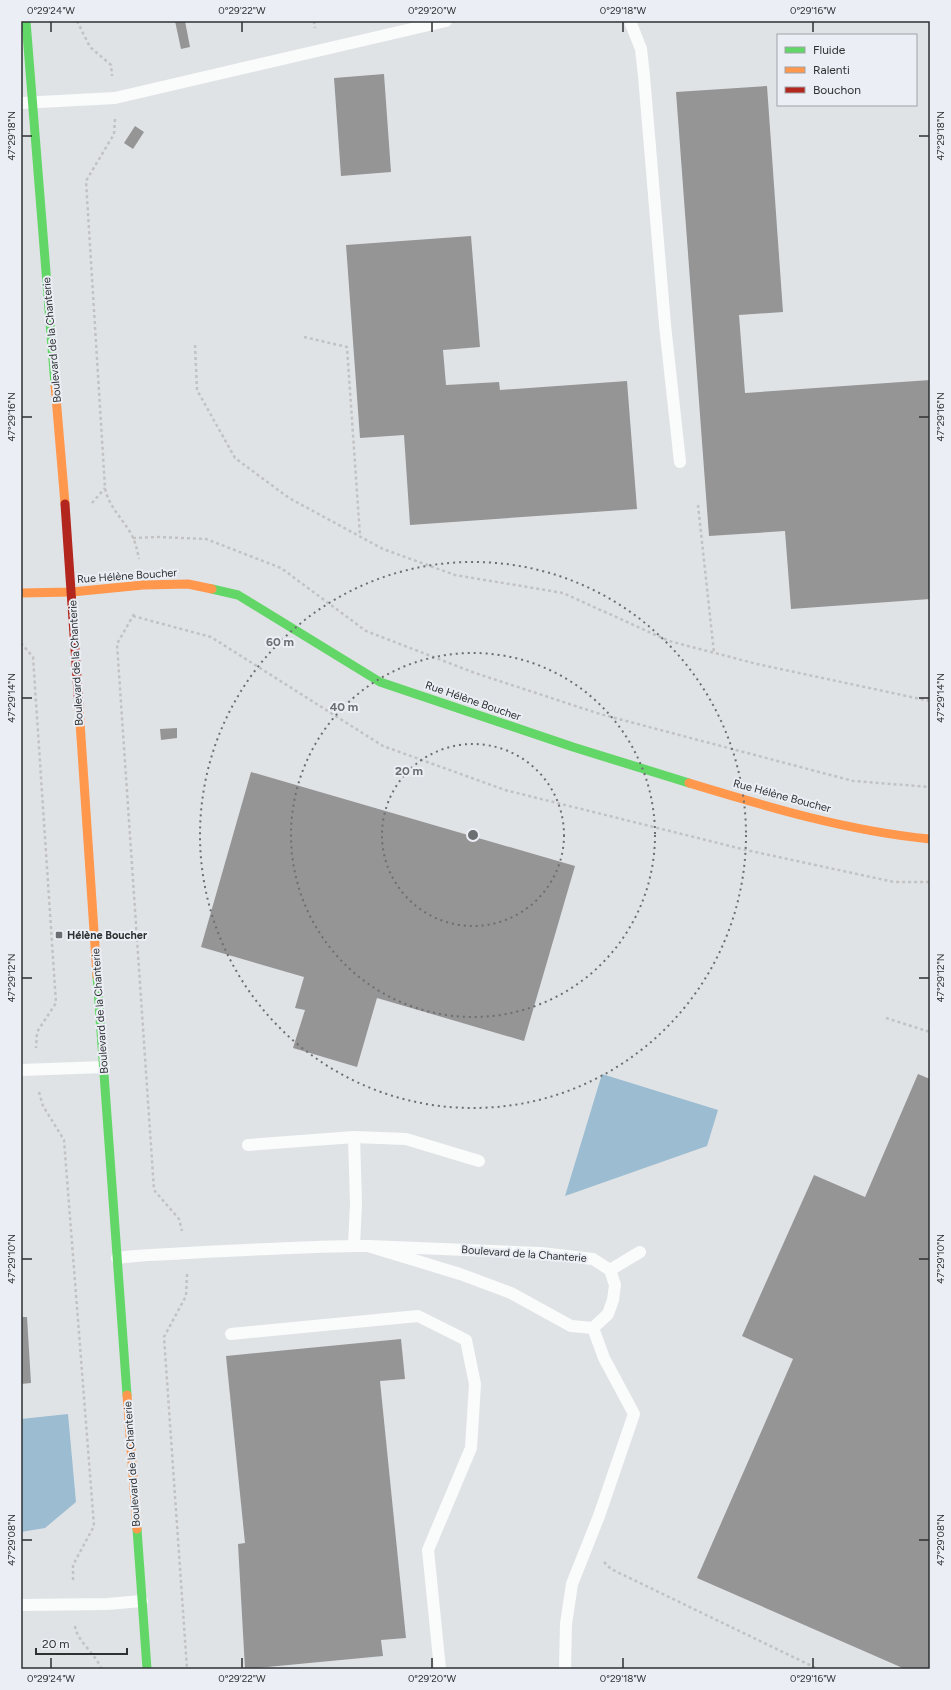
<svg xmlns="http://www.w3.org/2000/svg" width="951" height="1690" font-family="Figtree,sans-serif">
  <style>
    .water { fill: #9bbcd1 }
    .building { fill: #959596 }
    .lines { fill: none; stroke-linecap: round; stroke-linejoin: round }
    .path { stroke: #c2c2c3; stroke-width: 2.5; stroke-dasharray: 3 3; stroke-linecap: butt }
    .lane { stroke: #fafbfb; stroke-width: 12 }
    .fast { stroke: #63d668; stroke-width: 9 }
    .slow { stroke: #ff974d; stroke-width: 9 }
    .jam { stroke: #b3261e; stroke-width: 9 }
    .ticks { fill: none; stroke: #2e3032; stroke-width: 1.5 }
    .ring { fill: none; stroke: #6c6f71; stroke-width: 2; stroke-dasharray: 2 4 }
    .poi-dot { fill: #6c6f71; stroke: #ebeff5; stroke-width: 1.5 }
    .labels { text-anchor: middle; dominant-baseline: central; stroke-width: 4; stroke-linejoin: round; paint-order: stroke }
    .street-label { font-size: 11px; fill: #2e3032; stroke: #ebeff5 }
    .poi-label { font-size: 11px; font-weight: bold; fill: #2e3032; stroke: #ebeff5; text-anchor: start }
    .centre { fill: #6c6f71; stroke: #ebeff5; stroke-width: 2 }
    .ring-label { font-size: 12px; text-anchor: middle; font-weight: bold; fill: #6c6f71; stroke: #ebeff5; stroke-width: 4; stroke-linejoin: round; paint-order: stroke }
    .neatline { fill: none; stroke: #2e3032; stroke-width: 1.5 }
    .ticks-label { font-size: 10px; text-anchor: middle; fill: #2e3032 }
  </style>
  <rect width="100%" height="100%" fill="#e0e3e6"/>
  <!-- water -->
  <path class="water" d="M602,1074l116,36 -11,36 -142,50z
    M68,1414l8,88 -31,26 -24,4v-113z"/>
  <!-- building -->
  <path class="building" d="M175,21h10l5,26 -9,2z
    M384,74l7,98 -50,4 -7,-98z
    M767,86l16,226 -44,3 6,78 185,-13v219l-139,10 -6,-78 -76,5 -33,-444z
    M135,126l9,6 -11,17 -9,-6z
    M471,236l9,111 -37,3 3,35 53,-3 1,8 127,-9 10,128 -227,16 -6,-90 -44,3 -14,-193z
    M177,728v10l-16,2 -1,-11z
    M251,772l324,94 -51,175 -147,-43 -20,69 -64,-19 12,-38 -10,-2 9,-31 -103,-30z
    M918,1074l12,5v590h-25l-208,-91 96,-219 -51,-23 72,-161 51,22z
    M21,1317h6l4,66 -10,1z
    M401,1339l4,40 -25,2 26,257 -25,2 2,16 -138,13 -7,-125 7,-1 -19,-187z"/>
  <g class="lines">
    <!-- path -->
    <path class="path" d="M77,21l13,26 21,18 1,11
      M314,21l1,7
      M115,119l-1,15 -28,47 19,307c3,17 16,29 25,44 5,8 7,17 9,27
      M304,337l43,10 13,189
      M195,345l2,45 38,68 54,40 94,51 72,26 108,18 106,48 88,23 173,37
      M92,503l13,-15
      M698,505l16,148
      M133,538l24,-1 49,2 75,29 85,63 109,42 125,41 253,67 77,6
      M134,614l-17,30 37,546 25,29 3,12
      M133,616l78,21 172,109 122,44 241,60 148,32h36
      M21,643l12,14 23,346 -19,29 -1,16
      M886,1018l44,14
      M39,1092l4,14 21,34 30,386 -21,39v18
      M187,1274l-1,22 -22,41 23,332
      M604,1562l7,7 207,100
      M75,1626c2,16 21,27 26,43"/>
    <!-- lane -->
    <path class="lane" d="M630,21l11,28 3,27 21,249 15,137
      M21,103l94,-5 331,-77
      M21,1070l83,-3
      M248,1145l106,-8
      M354,1246l2,-43 -2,-66 52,2 73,22
      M117,1258c24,-4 46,-3 70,-5 56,-3 111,-6 167,-7h14l172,7 53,6 17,11 5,15 -2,15 -5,14 -15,14 -22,-2 -60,-33 -51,-19 -92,-28
      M610,1270l30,-18
      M231,1334l187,-18 48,24 9,44 -4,64 -43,102 12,119
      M21,1605l86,-1 35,-3
      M565,1669l1,-45 6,-40 27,-68 35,-102 -30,-56 -11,-30"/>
    <!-- fast -->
    <path class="fast" d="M26,21l29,364
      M212,589l26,6 142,87 193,65 116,36
      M97,976l30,419
      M137,1529l10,140"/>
    <!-- slow -->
    <path class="slow" d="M55,385l10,119
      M21,593l51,-1 71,-7 45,-1 24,5
      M79,707l18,269
      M689,783c79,24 158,48 241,56
      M127,1395l10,134"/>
    <!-- jam -->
    <path class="jam" d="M65,504l14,203"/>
  </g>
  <!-- ticks -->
  <path class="ticks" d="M51,22v10M242,22v10M432,22v10M623,22v10M813,22v10M22,136h10M919,136h10M22,417h10M919,417h10M22,698h10M919,698h10M22,978h10M919,978h10M22,1259h10M919,1259h10M22,1540h10M919,1540h10M51,1658v10M242,1658v10M432,1658v10M623,1658v10M813,1658v10"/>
  <!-- distance rings -->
  <g class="ring">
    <circle cx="473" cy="835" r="91"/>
    <circle cx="473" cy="835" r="182"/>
    <circle cx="473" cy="835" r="273"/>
  </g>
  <!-- markers -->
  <rect class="poi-dot" x="55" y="931" width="8" height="8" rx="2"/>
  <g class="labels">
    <!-- street labels -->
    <g class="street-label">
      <text transform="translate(52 340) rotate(-95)">Boulevard de la Chanterie</text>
      <text transform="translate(127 576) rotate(-4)">Rue Hélène Boucher</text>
      <text transform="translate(76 663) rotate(-93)">Boulevard de la Chanterie</text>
      <text transform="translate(473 701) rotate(19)">Rue Hélène Boucher</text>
      <text transform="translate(782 796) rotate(15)">Rue Hélène Boucher</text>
      <text transform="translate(100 1011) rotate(-94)">Boulevard de la Chanterie</text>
      <text transform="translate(524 1254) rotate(4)">Boulevard de la Chanterie</text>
      <text transform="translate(132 1464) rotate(-94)">Boulevard de la Chanterie</text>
    </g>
    <!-- poi labels -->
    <g class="poi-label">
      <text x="67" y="935">Hélène Boucher</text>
    </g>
  </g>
  <circle cx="473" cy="835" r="6" class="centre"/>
  <g class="ring-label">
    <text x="280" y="646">60 m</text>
    <text x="344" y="711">40 m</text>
    <text x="409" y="775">20 m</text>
  </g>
  <!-- border -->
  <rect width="951" height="1690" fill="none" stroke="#ebeff5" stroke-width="44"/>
  <!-- legend -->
  <rect x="777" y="34" width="140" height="72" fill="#ebeff5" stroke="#9fa3a7"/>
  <rect x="785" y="47" width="20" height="6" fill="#63d668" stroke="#9fa3a7"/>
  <text x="813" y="54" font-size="12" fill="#2e3032">Fluide</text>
  <rect x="785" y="67" width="20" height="6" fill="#ff974d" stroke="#9fa3a7"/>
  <text x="813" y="74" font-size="12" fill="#2e3032">Ralenti</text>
  <rect x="785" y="87" width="20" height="6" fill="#b3261e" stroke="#9fa3a7"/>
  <text x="813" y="94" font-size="12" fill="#2e3032">Bouchon</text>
  <!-- scale -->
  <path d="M36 1648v6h91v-6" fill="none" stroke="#2e3032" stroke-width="2"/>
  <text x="42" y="1648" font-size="12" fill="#2e3032" stroke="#ebeff5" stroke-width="3" paint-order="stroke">20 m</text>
  <rect x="22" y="22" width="907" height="1646" class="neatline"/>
  <g class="ticks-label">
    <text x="51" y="14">0°29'24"W</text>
    <text x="242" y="14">0°29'22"W</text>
    <text x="432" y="14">0°29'20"W</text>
    <text x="623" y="14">0°29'18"W</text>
    <text x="813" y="14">0°29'16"W</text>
    <text transform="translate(11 136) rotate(-90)" y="4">47°29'18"N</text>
    <text transform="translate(940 136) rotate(-90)" y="4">47°29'18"N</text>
    <text transform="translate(11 417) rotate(-90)" y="4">47°29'16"N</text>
    <text transform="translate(940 417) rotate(-90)" y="4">47°29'16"N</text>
    <text transform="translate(11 698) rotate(-90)" y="4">47°29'14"N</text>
    <text transform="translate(940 698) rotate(-90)" y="4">47°29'14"N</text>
    <text transform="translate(11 978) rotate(-90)" y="4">47°29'12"N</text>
    <text transform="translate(940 978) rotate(-90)" y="4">47°29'12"N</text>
    <text transform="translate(11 1259) rotate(-90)" y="4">47°29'10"N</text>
    <text transform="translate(940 1259) rotate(-90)" y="4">47°29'10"N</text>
    <text transform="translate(11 1540) rotate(-90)" y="4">47°29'08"N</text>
    <text transform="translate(940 1540) rotate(-90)" y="4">47°29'08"N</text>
    <text x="51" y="1682">0°29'24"W</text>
    <text x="242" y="1682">0°29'22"W</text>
    <text x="432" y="1682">0°29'20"W</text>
    <text x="623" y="1682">0°29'18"W</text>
    <text x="813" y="1682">0°29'16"W</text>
  </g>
</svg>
